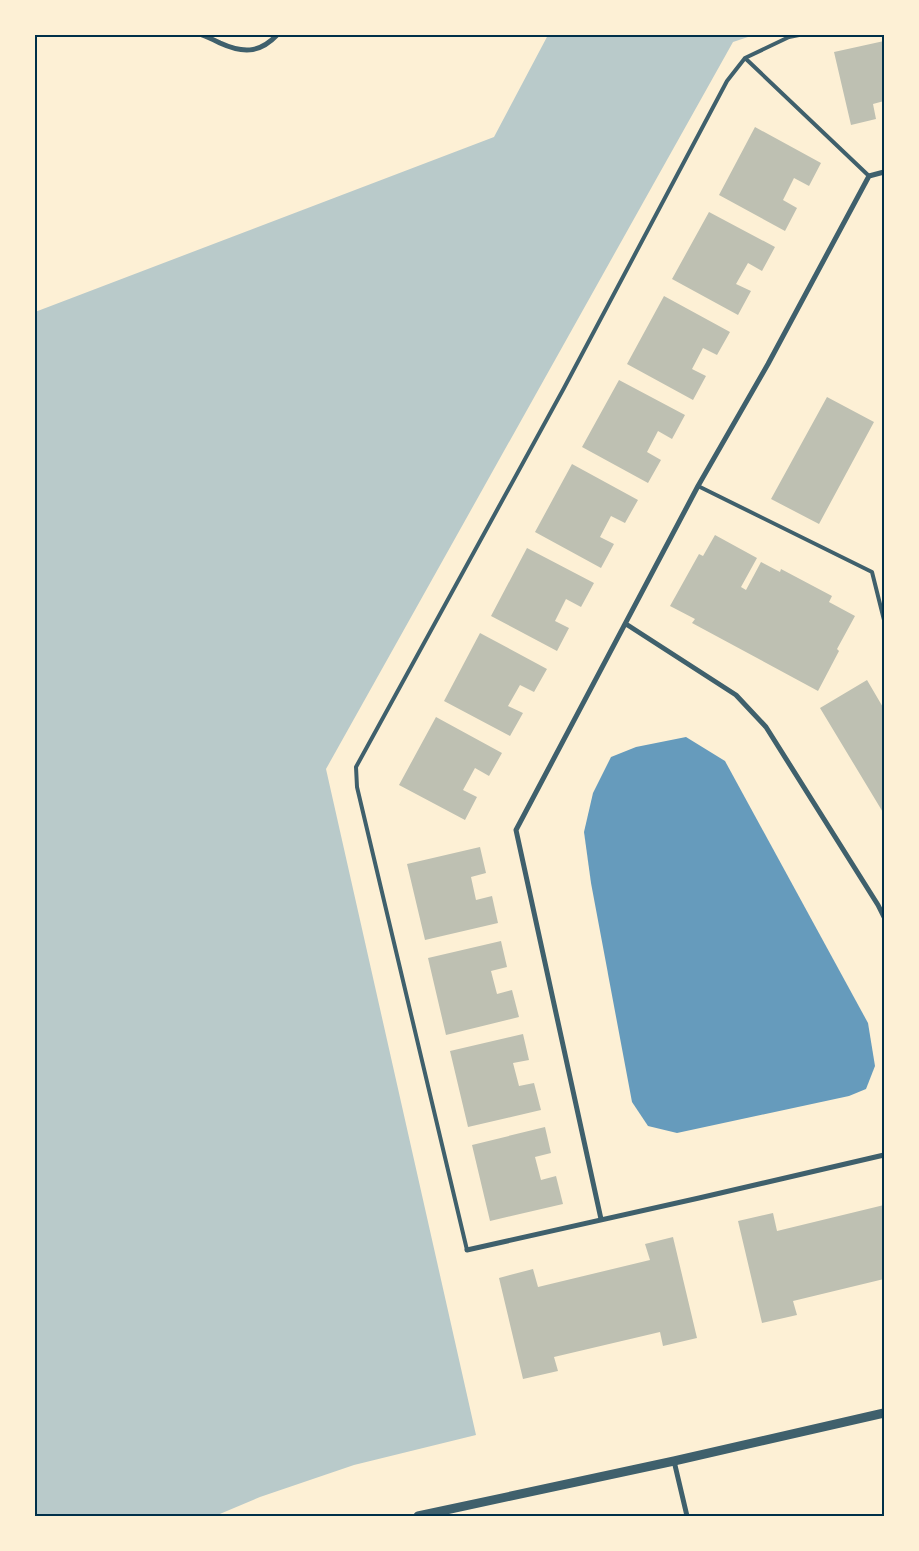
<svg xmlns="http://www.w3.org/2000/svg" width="919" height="1551" font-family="'Open Sans',sans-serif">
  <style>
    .green { fill: #b9caca }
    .water { fill: #669bbc }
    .building { fill: #bec0b2 }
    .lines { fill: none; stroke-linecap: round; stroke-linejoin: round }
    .service { stroke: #3f606c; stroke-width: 4 }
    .minor { stroke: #3f606c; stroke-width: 5 }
    .tertiary { stroke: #3f606c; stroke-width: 9 }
    .neatline { fill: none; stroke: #003049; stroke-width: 2 }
  </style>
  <rect width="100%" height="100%" fill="#fdf0d5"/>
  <!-- green -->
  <path class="green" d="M548,35h206l-21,7 -407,727 150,666 -122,30 -94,32 -45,19h-180v-1204l459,-175z"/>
  <!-- water -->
  <path class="water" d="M686,737l39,24 143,262 7,43 -9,23 -17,7 -172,37 -29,-7 -16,-24 -41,-219 -7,-51 9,-39 18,-36 25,-10z"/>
  <!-- building -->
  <path class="building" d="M884,41v60l-11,3 3,15 -25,6 -17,-73z
    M755,127l66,36 -12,23 -15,-8 -11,22 14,8 -12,23 -66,-36z
    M709,212l66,35 -13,24 -14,-8 -12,21 15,7 -13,24 -66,-36z
    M664,296l66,36 -13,23 -14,-7 -11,21 14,7 -13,24 -66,-36z
    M619,380l66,35 -13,24 -14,-8 -11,21 14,8 -13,23 -66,-36z
    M827,397l47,25 -55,102 -48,-25z
    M572,464l66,36 -13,23 -14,-7 -11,21 14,7 -13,24 -66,-36z
    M715,535l42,23 -16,29 5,3 15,-28 19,10 1,-3 51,27 -3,6 26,14 -18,33 2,2 -21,40 -126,-68 3,-4 -25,-13 29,-52 4,2z
    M527,548l67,35 -13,24 -15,-8 -11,22 14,7 -12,23 -66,-35z
    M480,633l67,36 -13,23 -14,-7 -12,21 15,7 -13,23 -66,-35z
    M867,680l17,29v105l-64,-106z
    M436,717l66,36 -13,23 -14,-8 -12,22 14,7 -12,23 -66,-35z
    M480,847l6,26 -15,4 5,23 16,-4 6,27 -73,17 -18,-76z
    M501,941l6,26 -16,4 6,23 15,-4 7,27 -73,18 -18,-77z
    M523,1034l6,26 -16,3 6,23 15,-3 7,27 -73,17 -18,-76z
    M545,1127l6,26 -16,4 6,23 15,-4 7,28 -73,17 -18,-76z
    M884,1205v74l-91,22 4,14 -35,8 -24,-102 35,-8 4,18z
    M673,1237l24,101 -34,8 -3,-14 -106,25 4,14 -35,8 -24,-101 34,-9 5,18 112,-27 -5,-16z"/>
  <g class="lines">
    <!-- service -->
    <path class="service" d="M745,58l124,118
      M698,486l174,86 12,48
      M467,1250l-110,-463 -1,-20 208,-379 163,-307 18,-23 44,-21 10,-2"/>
    <!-- minor -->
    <path class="minor" d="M202,35c6,2 12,5 18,8 22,10 39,11 57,-8
      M626,624l110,71 30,32 112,178 6,12
      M601,1219l-85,-389 182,-344 70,-122 101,-188 15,-4
      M467,1250l232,-52 185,-43
      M674,1461l13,55"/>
    <!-- tertiary -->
    <path class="tertiary" d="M418,1516l256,-55 210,-48"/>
  </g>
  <!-- border -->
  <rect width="919" height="1551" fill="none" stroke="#fdf0d5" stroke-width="72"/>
  <rect x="36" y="36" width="847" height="1479" class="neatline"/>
</svg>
